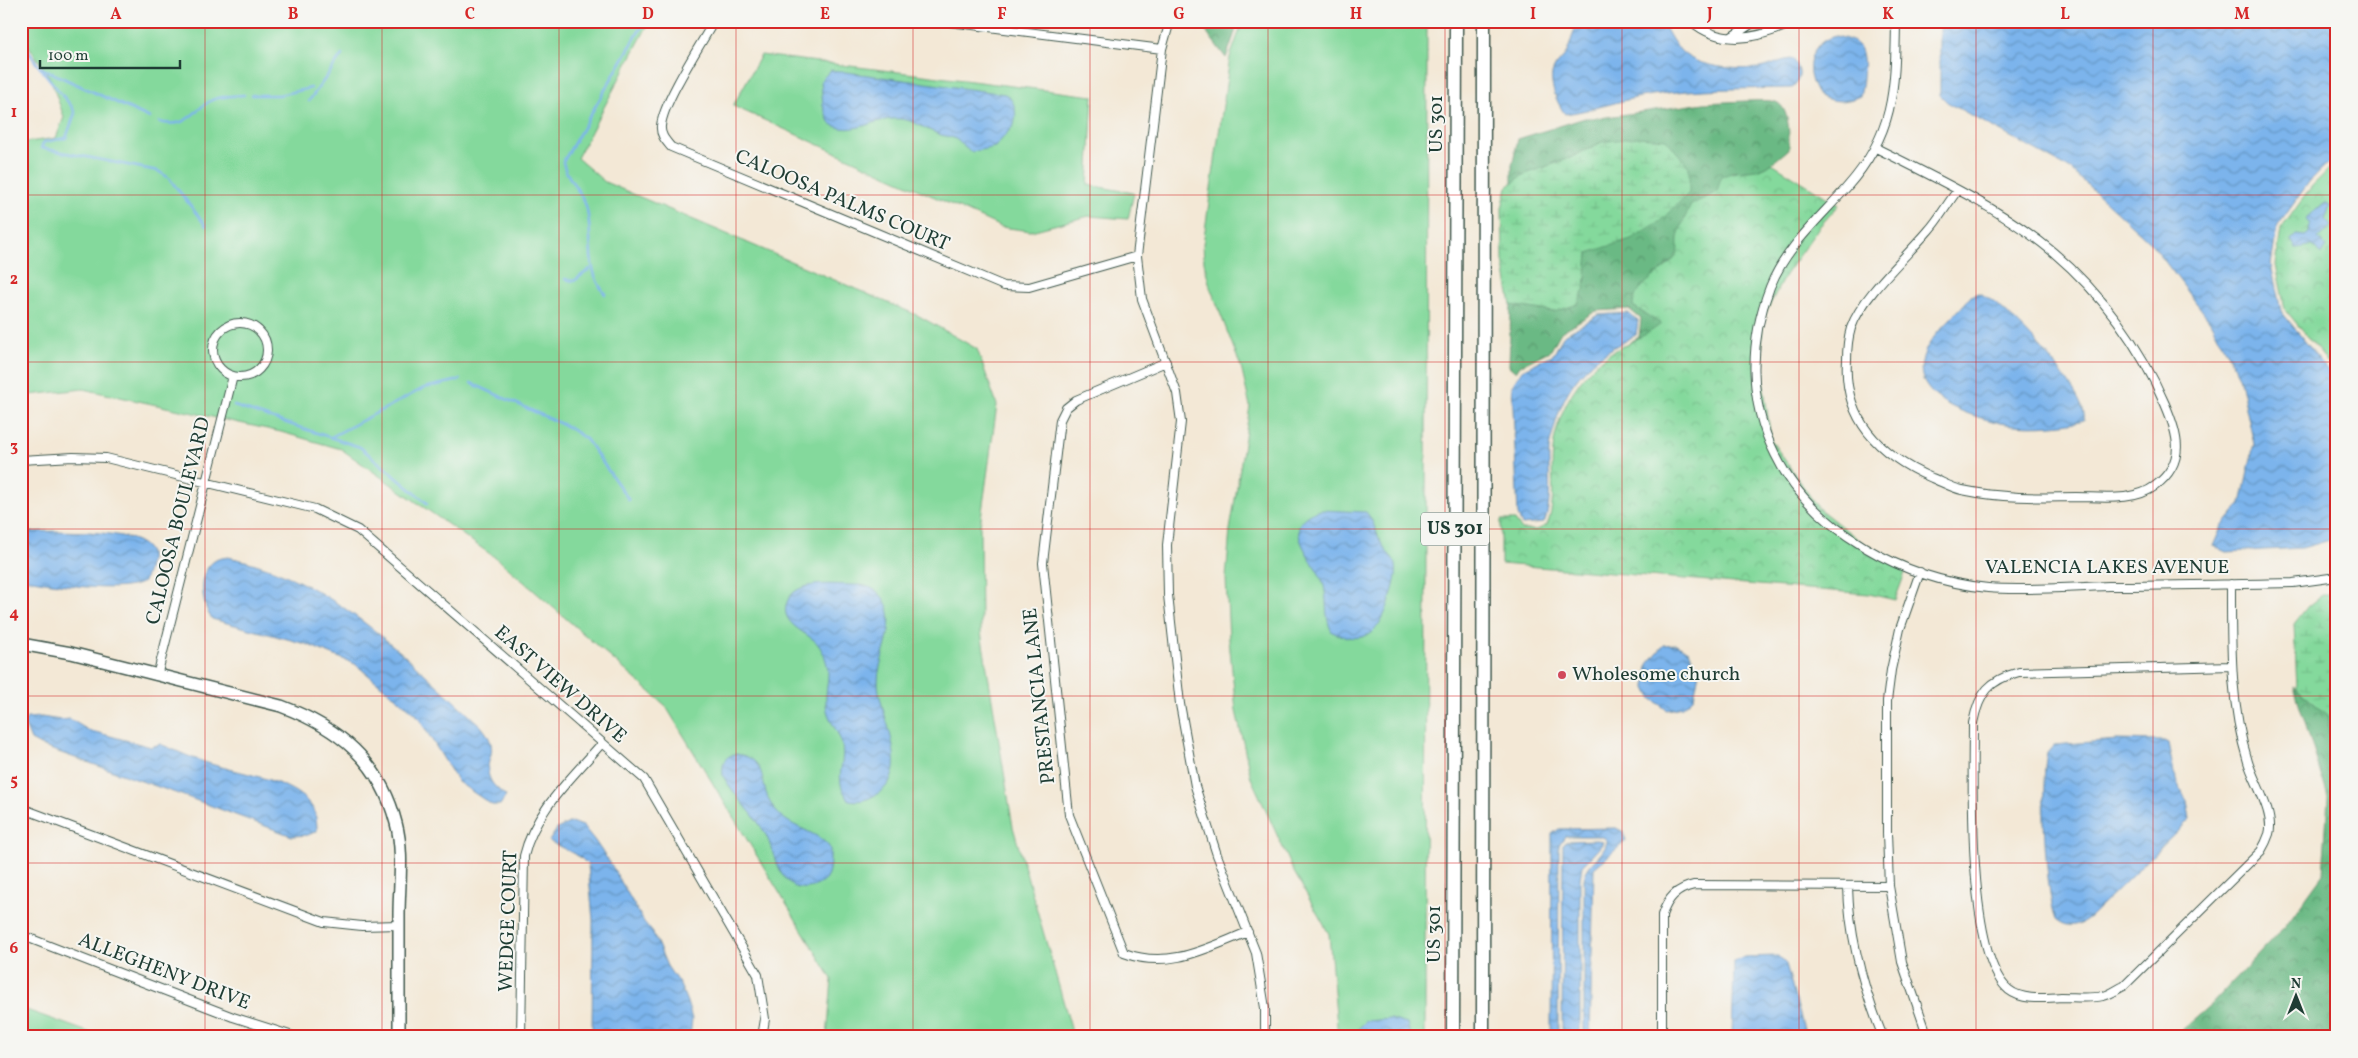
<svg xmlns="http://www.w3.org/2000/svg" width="2358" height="1058" font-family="Vollkorn,serif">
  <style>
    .green { fill: #84d99c; stroke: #528b68 }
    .forest { fill: url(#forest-crowns); stroke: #457b5c }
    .wetland { fill: url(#wetland-marsh); stroke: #528b68 }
    .park { fill: url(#park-crowns); stroke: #528b68 }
    .water { fill: url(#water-waves); stroke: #4d7890 }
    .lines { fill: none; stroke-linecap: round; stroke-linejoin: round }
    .stream { stroke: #7bb4ec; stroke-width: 2.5 }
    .street-casing { stroke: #3f574c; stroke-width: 10 }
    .secondary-casing { stroke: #3f574c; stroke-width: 14 }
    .primary-casing { stroke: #3f574c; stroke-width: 15 }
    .street { stroke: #fff; stroke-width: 8 }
    .secondary { stroke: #fff; stroke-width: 11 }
    .primary { stroke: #fff; stroke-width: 12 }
    .grid { fill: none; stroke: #d62828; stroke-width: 1; stroke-opacity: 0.55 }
    .poi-dot { fill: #d1495b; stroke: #f6f6f2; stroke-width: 2 }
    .labels { text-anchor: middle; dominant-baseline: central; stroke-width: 4; stroke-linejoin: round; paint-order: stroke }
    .shield { fill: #f6f6f2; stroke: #60746d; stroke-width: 1 }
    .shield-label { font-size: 19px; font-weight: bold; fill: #1f3d34 }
    .street-label { font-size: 20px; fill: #1f3d34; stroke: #f6f6f2 }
    .poi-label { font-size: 20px; fill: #1f3d34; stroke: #f6f6f2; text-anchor: start }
    .neatline { fill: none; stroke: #d62828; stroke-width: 2 }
    .grid-label { font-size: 16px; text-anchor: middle; font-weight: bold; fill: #d62828 }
  </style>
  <defs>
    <pattern id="forest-crowns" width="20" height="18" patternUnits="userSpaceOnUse" patternTransform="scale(1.25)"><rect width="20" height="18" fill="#6bb984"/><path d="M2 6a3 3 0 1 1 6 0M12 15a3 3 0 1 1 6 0" fill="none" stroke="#57986d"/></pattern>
    <pattern id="wetland-marsh" width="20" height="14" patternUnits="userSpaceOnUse" patternTransform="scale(1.25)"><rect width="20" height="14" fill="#84d99c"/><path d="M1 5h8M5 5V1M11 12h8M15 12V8" fill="none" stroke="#72bb87"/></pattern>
    <pattern id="park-crowns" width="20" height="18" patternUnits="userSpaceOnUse" patternTransform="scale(1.25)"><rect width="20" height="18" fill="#84d99c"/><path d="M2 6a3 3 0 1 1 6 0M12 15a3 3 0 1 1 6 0" fill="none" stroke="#72bb87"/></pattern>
    <pattern id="water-waves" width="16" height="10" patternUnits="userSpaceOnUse" patternTransform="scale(1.25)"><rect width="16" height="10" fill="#7bb4ec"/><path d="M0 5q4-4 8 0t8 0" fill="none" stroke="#6494c0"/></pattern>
  </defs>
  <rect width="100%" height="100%" fill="#f6f6f2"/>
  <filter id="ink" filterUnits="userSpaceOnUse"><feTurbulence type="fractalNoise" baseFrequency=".02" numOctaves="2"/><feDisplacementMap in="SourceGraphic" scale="10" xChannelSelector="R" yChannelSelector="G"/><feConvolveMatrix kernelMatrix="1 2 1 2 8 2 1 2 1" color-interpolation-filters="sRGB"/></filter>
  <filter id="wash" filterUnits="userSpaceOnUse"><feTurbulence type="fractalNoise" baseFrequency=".0096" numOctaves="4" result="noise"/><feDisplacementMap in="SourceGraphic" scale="20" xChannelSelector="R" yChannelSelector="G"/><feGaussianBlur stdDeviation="1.12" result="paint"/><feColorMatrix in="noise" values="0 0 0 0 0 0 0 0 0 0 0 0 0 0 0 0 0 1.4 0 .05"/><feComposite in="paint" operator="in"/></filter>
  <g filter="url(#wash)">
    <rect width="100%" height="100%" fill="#f3e8d6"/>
    <!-- green -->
    <path class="green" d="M21,21h629l-73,137 28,24 314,134 58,33 20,56 -17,121 1,106 32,195 58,201v9h-244l5,-58 -167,-274 -165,-144 -159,-112 -60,-17 -198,-43 -62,7v-253l35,-5 8,-21 -14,-39 -29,-44z
      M1243,21h184l-2,1016h-87l-9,-103 -35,-62 -43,-94 -15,-67 -7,-71 -3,-62 4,-48 20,-124 -9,-39 -31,-80 -6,-25 -1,-18 27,-187z
      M761,55l332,41 -5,89 46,8 -6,26 -39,-3 -58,15 -30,-4 -268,-121z
      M21,1008l81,29h-81z"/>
    <!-- forest -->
    <path class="forest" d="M1198,21h41l-13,37z
      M1746,101c9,0 25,-2 32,2 12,8 11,33 11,46 -23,20 -27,22 -58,23l-13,20 -27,13 -13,34v14l-4,6 -33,30 -8,17 29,18 -15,11 -37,19 29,-17 2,-18 -12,-10 -33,2 -35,21 -10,18 -31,16 -4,6 -7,-6 2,-61 43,7 31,-25 3,-34c34,-12 75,-36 101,-60l-87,-51 -32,16 -47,17 -11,9v-19l6,-26 67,-21h15l104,-15z
      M2294,687l35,29v18l8,15v288h-163l36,-31 76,-81 37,-51 5,-77z"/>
    <!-- wetland -->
    <path class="wetland" d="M1638,137l28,2 23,28v26l-30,29 -28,17 -43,14 -3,34 -7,17 -24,8 -43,-7 -8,-44 -1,-53 5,-21 16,-12 47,-17 32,-16z
      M2322,595h15v154l-8,-15v-18l-32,-27 -3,-65 14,-18z"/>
    <!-- park -->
    <path class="park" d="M2337,161v213l-52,-65 -9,-44 5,-36 31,-43z
      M1772,163l67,42 -20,22 -34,48 -23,45 1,61 8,59 47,68 55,43 35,14 -13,35 -26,-6 -368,-30v-44h14l7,10h15l10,-5c10,-24 3,-49 6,-75 4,-38 24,-74 56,-96 17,-11 36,-17 52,-30l-28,-18c0,-20 28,-32 40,-46 7,-7 4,-14 5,-22 2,-11 8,-23 13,-33l26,-13 4,-15c20,-10 31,-1 51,-14z"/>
    <!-- water -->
    <path class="water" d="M1582,21h80c5,10 11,22 19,30 16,17 56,19 78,17 12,-1 22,-9 34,-9 8,10 9,21 -2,29 -47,1 -93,0 -139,7 -29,4 -57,15 -87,19 -7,-9 -17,-31 -12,-43 3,-8 10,-12 14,-19 5,-11 5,-22 15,-31z
      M1940,21h397v133l-28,28 -32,45 -6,38 10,46 56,71v156l-35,10 -76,4 -13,-6 8,-18 20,-24 13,-60 -15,-68 -29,-55 -59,-78 -80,-73 -124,-68 -7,-7z
      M1836,36c7,2 17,4 22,9 9,8 5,40 2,51 -15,7 -26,6 -41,0 -16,-22 -12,-54 17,-60z
      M831,70l174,24c11,7 12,19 9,31l-19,22 -23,5c-7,-3 -9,-7 -15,-12 -7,-5 -14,-3 -21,-7 -16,-6 -25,-16 -44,-14 -20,1 -45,19 -63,3l-6,-16 -2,-26z
      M2325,202l5,3 -5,15 6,6 -13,12 9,10 -6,7c-10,-15 -11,-7 -25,-7l-5,-8 5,-5 9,1 4,-3 1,-8 -4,-6z
      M1978,293c24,6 112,102 106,127 -22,6 -61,8 -83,3 -28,-6 -87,-23 -79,-61 4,-25 34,-46 49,-66z
      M1628,313l10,8 -2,14c-43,22 -68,42 -81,90 -2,9 -6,18 -6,26 -1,24 4,50 -5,72l-22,2 -4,-10 -6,-129 10,-16 32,-16 9,-18 35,-21z
      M1321,510l45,2c9,10 10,23 17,34 3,7 11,11 13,19 2,11 -4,27 -7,38 -11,30 -23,43 -57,29 -9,-17 -3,-35 -10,-52 -11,-25 -46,-58 -1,-70z
      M55,531c21,1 83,-1 94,20 4,8 -3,23 -5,31 -24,13 -95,1 -123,-4v-46z
      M228,557c105,21 177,100 253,169 23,28 0,32 9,53 3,7 10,12 16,17l-6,9h-8l-34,-23 -42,-68 -61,-50 -49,-20 -94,-25c-11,-14 -15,-49 4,-59 3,-2 8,-2 12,-3z
      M861,585c13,2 23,10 27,23 7,25 -10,50 -10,75 1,32 37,88 -1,111 -10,6 -17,8 -28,6 -17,-22 -3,-34 -7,-55 -3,-14 -16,-27 -16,-42 -1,-13 4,-25 1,-38 -2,-9 -5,-17 -12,-24 -13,-11 -39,-20 -26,-43 12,-20 52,-12 72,-13z
      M1676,644l13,7 10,21 -5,25 -11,10 -16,3 -16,-12 -5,-10 2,-24 16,-19z
      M41,717l20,3 9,-1 18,11 63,17 9,-3c13,5 24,11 36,15 32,13 88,17 112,43 8,8 9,19 9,29l-9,4 -16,1 -102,-38 -146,-51 -13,-7 -7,-17 3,-5z
      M2117,740l47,1 4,2 6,30 13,29 3,17 -99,97c-11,9 -22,14 -35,3 -11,-27 -16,-136 -9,-166l7,-8z
      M736,754c35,5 21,31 37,53 14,22 44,22 57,41 0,8 1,22 -4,30 -5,9 -25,14 -34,7 -16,-11 -18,-34 -26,-50 -12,-22 -31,-38 -43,-59 -1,-11 0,-20 13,-22z
      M571,822l12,4 12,15 17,25 32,56 9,11 14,33 13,19 7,17 5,17 -2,18h-98l1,-117 -5,-55 -8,-8 -31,-16 8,-12z
      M1616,828l8,4 2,9 -32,27 -4,169h-6v-158c3,-18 19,-21 23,-37l-2,-4 -7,-2h-33l-6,9 -1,192h-7l1,-203 7,-5z
      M1598,840l5,2 -2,4 -19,20 -2,13v158h-18l1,-192 3,-4z
      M1778,956l8,8 20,73h-74l2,-75 10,-5z
      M1390,1019l17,5 4,13h-56l1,-6 10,-10z"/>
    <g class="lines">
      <!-- stream -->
      <path class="stream" d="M21,40l16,24 35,43 3,6 -9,25 -22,4 -3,6 117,23 11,7 37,48
        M41,68l109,50
        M252,95h27l32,-7
        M309,101l33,-46
        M159,122c30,7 32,-11 53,-22 9,-4 23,-4 32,-5
        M565,279l9,2 16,-12
        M605,294c-22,-28 -10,-56 -19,-88 -5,-16 -20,-27 -23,-44l82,-141
        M471,383l97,44 18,12 43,61
        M234,406l126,41 67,56
        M331,437l93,-49 36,-8"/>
    </g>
  </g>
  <g filter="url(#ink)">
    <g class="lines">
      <!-- street casing -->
      <g class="street-casing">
        <path id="street" d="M714,21c-13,23 -51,81 -53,105 -1,9 5,15 10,21l333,139 25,1 108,-31
          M941,21l221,28
          M1170,21l-8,28 -25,207 5,43 35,94 4,29 -14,123 1,50 12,109 15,82 22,69 39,98 9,55v29
          M1691,21c31,27 71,17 104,0
          M1896,21c-1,68 -1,112 -49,166 -28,32 -61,60 -77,100 -21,54 -22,114 5,167 37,77 130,126 213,134 39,3 82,-1 121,-2 61,0 123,-2 184,-3l44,-6
          M1731,37l25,-16
          M1876,148c58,29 127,62 177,104 48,41 87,94 112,152 13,30 22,58 -10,82 -21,16 -54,11 -79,11 -39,1 -76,1 -114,-7 -10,-2 -20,-8 -30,-12 -51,-22 -89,-58 -85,-118 0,-10 1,-22 4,-32 11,-32 55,-71 77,-97 11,-12 19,-27 29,-40
          M213 350a27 27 0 1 1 54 0a27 27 0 1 1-54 0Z
          M1166,362l-90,38 -10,8 -6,12 -17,143 26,252 55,138c45,17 83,-5 124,-21
          M21,460l52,-3 33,1 209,51 43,21 286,249 114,196 7,44 -3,18
          M1920,572l-20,57 -9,41 -4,31v132l2,53 13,76 26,75
          M2231,584c0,61 -1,120 17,178 6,20 27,52 21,72 -2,6 -5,12 -8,17l-137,135c-7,3 -14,9 -21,10 -13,3 -29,1 -42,1 -17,1 -38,4 -52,-7 -43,-35 -36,-212 -36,-267 6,-30 16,-43 46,-51l212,-6
          M157,676l76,-300
          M21,808l303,114 38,4 37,-1
          M1848,886c1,51 16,104 35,151
          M21,935l212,82 63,20
          M521,1037l3,-181c11,-46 48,-78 78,-113
          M1662,1037v-122c6,-17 14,-26 32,-30l195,1"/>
      </g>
      <!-- secondary casing -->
      <g class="secondary-casing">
        <path id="secondary" d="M21,644l50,9 210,53c58,22 99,55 115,117 8,29 3,62 3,92 0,40 0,81 0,122"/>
      </g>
      <!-- primary casing -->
      <g class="primary-casing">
        <path id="primary" d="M1453,1037l3,-1016
          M1483,1037l1,-1016"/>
      </g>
      <!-- street -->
      <use href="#street" class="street"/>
      <!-- secondary -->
      <use href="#secondary" class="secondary"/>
      <!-- primary -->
      <use href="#primary" class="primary"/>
    </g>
  </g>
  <!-- grid -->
  <path class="grid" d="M205,21v1016M382,21v1016M559,21v1016M736,21v1016M913,21v1016M1090,21v1016M1268,21v1016M1445,21v1016M1622,21v1016M1799,21v1016M1976,21v1016M2153,21v1016M21,195h2316M21,362h2316M21,529h2316M21,696h2316M21,863h2316"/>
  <!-- markers -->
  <circle class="poi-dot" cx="1562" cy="675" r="5"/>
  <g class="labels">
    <!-- shield labels -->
    <rect class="shield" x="1421" y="512.5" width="68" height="33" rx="4"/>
    <g class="shield-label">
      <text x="1455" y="529">US 301</text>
    </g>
    <!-- street labels -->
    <g class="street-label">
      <text transform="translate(1437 124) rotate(-90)">US 301</text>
      <text transform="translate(842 201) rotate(23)">CALOOSA PALMS COURT</text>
      <text transform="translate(179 521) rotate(-76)">CALOOSA BOULEVARD</text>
      <text x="2107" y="568">VALENCIA LAKES AVENUE</text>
      <text transform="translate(560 685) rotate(41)">EAST VIEW DRIVE</text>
      <text transform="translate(1040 696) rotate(-96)">PRESTANCIA LANE</text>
      <text transform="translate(509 921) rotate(-88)">WEDGE COURT</text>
      <text transform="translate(1435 934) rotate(-90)">US 301</text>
      <text transform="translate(164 972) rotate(21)">ALLEGHENY DRIVE</text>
    </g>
    <!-- poi labels -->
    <g class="poi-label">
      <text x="1572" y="675">Wholesome church</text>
    </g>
  </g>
  <!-- margin -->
  <rect width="2358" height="1058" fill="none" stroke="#f6f6f2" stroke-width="55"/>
  <!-- north arrow -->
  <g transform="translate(2296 996)" stroke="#f6f6f2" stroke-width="4" paint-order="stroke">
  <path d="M0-4L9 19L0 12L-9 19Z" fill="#1f3d34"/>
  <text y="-8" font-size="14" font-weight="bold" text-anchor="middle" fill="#1f3d34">N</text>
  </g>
  <!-- scale -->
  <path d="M40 60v8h140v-8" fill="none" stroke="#1f3d34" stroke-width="2.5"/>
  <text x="48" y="60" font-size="15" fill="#1f3d34" stroke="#f6f6f2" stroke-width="4" paint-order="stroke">100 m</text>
  <rect x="28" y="28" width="2302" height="1002" class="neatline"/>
  <g class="grid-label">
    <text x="116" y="19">A</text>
    <text x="293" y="19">B</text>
    <text x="470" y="19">C</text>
    <text x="648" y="19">D</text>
    <text x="825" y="19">E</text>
    <text x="1002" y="19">F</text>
    <text x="1179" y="19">G</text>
    <text x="1356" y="19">H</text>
    <text x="1533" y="19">I</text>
    <text x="1710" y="19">J</text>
    <text x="1888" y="19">K</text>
    <text x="2065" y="19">L</text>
    <text x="2242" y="19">M</text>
    <text x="14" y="117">1</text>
    <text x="14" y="284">2</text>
    <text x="14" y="451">3</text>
    <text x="14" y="618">4</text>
    <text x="14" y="785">5</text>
    <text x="14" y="953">6</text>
  </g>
</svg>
